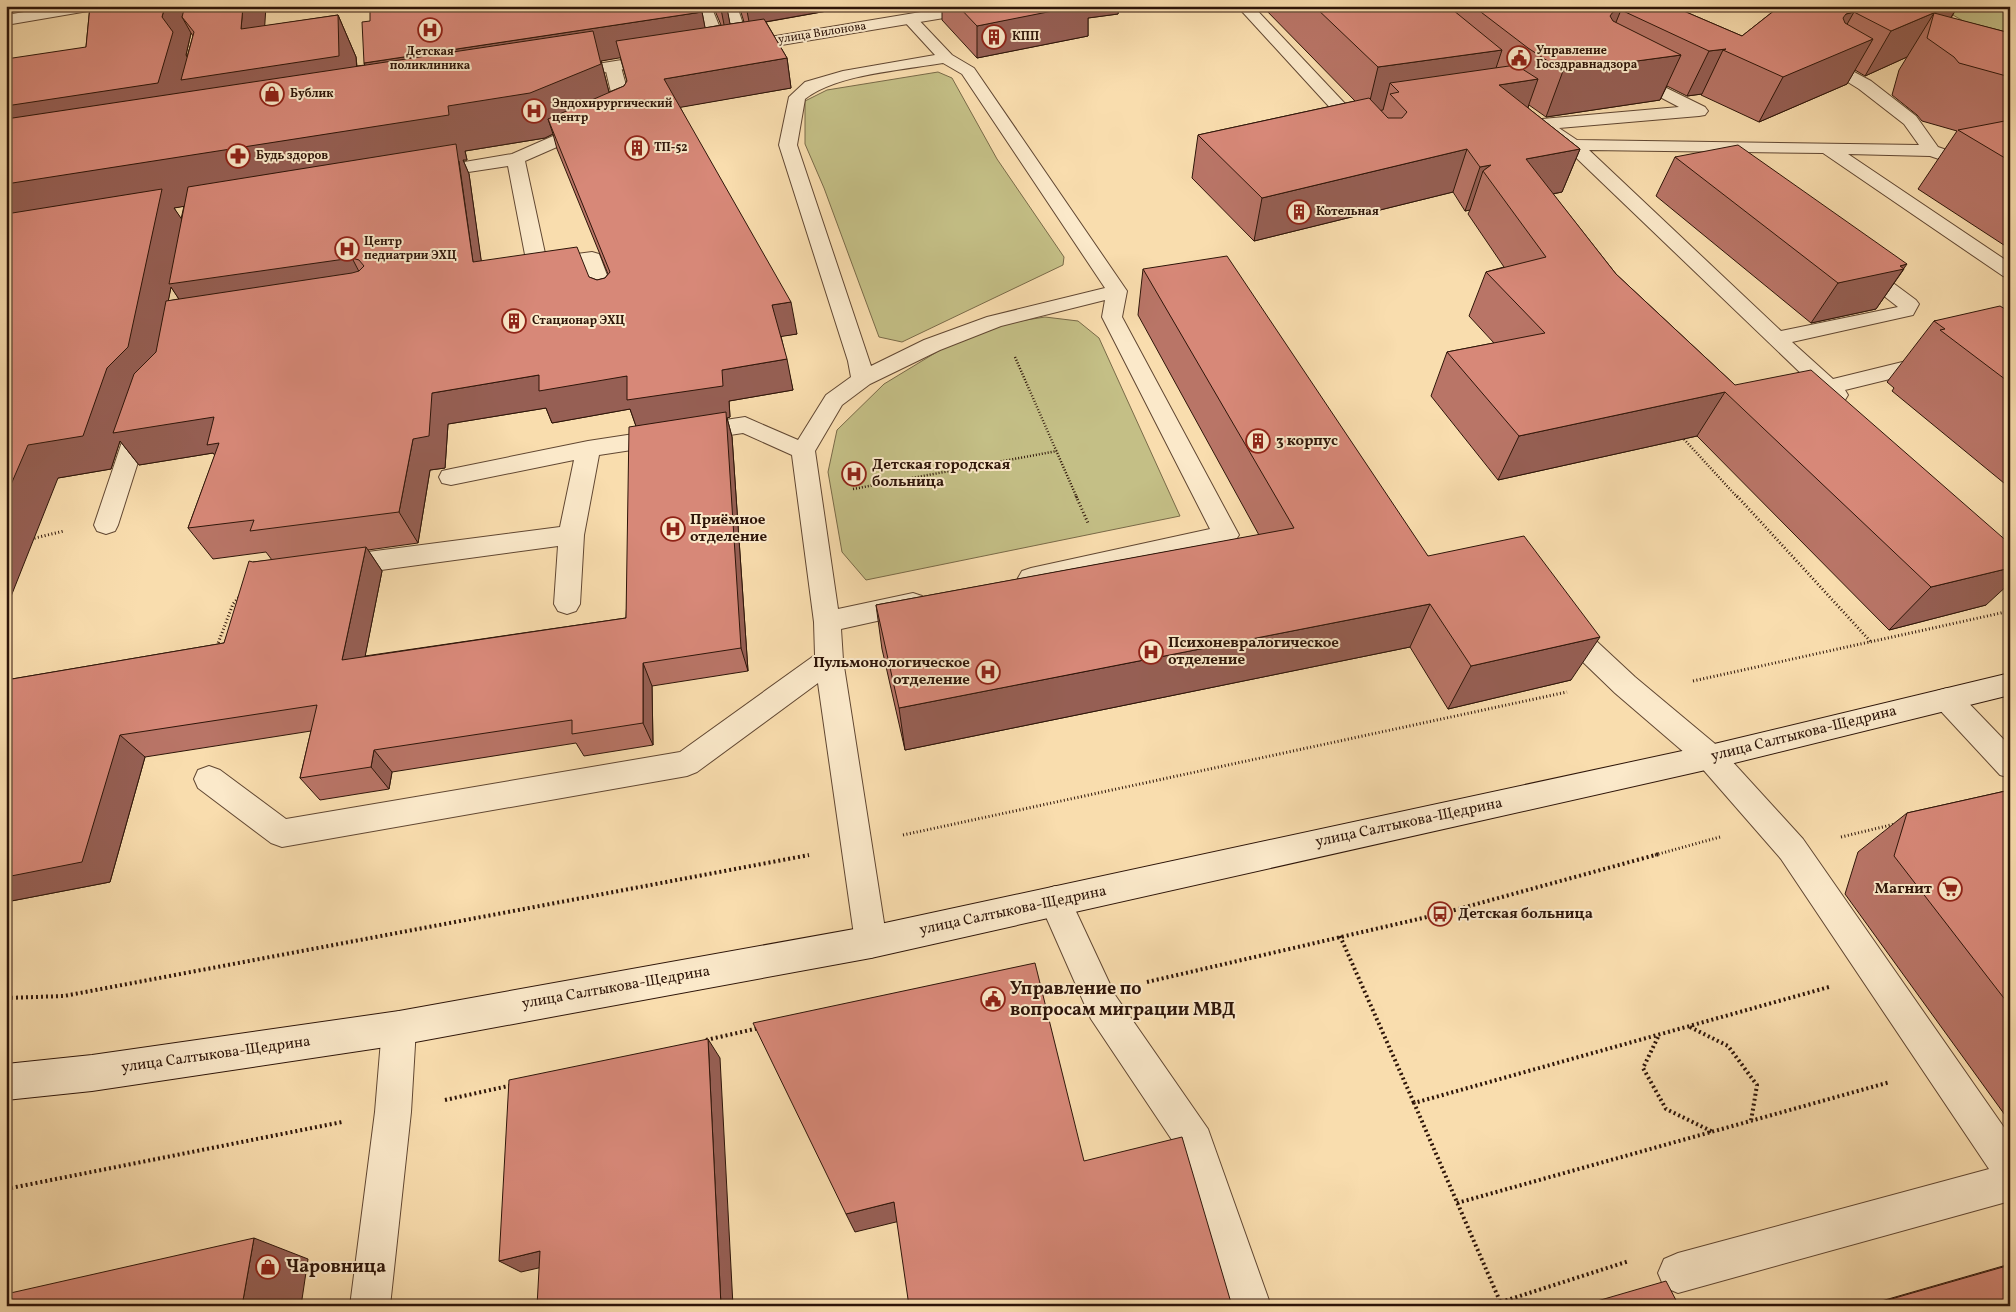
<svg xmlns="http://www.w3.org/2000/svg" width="2016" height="1312" font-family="Vollkorn,serif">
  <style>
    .green { fill: #c4bf86; stroke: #796a48 }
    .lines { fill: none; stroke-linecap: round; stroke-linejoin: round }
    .lane-casing { stroke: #614732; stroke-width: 2 }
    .street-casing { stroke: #614732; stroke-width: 2 }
    .secondary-casing { stroke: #2e1509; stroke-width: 2 }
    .path-far2 { stroke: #2e1509; stroke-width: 2.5; stroke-dasharray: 1 2; stroke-linecap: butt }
    .path-far1 { stroke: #2e1509; stroke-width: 3; stroke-dasharray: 1 2.5; stroke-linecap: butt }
    .path { stroke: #2e1509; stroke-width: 4; stroke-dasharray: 2 3; stroke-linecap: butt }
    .lane { fill: #fbe9ca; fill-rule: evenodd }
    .street { fill: #fbe9ca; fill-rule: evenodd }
    .secondary { fill: #fbe9ca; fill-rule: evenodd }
    .wall { fill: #b97567; stroke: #2e1509; fill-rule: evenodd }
    .shaded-wall { fill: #965f54; stroke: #2e1509 }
    .building { fill: #d78878; stroke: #2e1509 }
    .labels { text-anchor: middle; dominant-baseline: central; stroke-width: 4; stroke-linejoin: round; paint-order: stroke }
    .far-street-label { font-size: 12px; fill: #2e1509; stroke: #fbe9ca }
    .far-poi-label { font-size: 12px; font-weight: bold; fill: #2e1509; stroke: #fbe9ca; text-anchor: start }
    .poi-label { font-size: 15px; font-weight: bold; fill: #2e1509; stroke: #fbe9ca; text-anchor: start }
    .street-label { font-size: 15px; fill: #2e1509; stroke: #fbe9ca }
    .near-poi-label { font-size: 18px; font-weight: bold; fill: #2e1509; stroke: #fbe9ca; text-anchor: start }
  </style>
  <rect width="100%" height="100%" fill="#f9ddae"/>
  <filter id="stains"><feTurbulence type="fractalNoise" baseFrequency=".004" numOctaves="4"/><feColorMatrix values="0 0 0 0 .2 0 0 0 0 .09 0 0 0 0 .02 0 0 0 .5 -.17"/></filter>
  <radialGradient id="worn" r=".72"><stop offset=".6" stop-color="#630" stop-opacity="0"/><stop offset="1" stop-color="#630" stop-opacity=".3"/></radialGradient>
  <!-- green -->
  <path class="green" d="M1947,6h63v42l-64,-37z
    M938,72l14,6 45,81 67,98 -1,8 -161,77 -23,-5 -55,-149 -19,-44v-43l22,-11z
    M1045,317l33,4 21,17 81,178 -314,64 -24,-28 -14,-80 9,-42 47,-46 56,-34 61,-26z"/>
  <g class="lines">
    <!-- lane casing -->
    <g class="lane-casing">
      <path id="lane" d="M60,6h35l-2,3 -5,2 -82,14v-10z
        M696,6h15l18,44 -2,3h-12l-2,-3z
        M722,6h15l8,24 10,15 -2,3h-12l-12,-18z
        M1237,6h16l115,122 3,4 -3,4 -6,1 -6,-1z
        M1762,6h16l-3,4h-10z
        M910,14l5,2 37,39 22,13 153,223 -5,26 117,218 -4,6 -9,3 -195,44 -9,-3 -4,-7 4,-7 9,-3 179,-39 -108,-212 3,-17 -104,26 -61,24 -70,34 -28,21 -27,46 23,158 75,-16 9,3 4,7 -4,7 -9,3 -72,16 2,31 44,282 -4,11 -12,5 -12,-5 -4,-11 -37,-259 -121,89 -10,4 -405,71 -11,-4 -73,-55 -4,-9 4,-9 11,-4 11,4 66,49 394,-67 135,-97 -1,-33 -22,-167 -49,-22 -144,22 -15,80 -4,69 -4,7 -9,3 -9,-3 -4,-7 4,-58 -221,30 -9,-3 -4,-7 4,-7 9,-3 223,-29 14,-67 -123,25 -9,-2 -3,-6 3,-6 9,-2 137,-28 157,-24 53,23 28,-45 25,-18 -3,-16 -69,-216 10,-48 16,-15 38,-11 92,-16 -33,-36 3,-3zM943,63l19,11 143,214 -118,29 -63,23 -53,26 -74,-221 8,-46c32,-25 98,-29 138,-36z
        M1828,58l43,23 45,35 22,31 72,25v11l-80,-27 -82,-2 162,109v15l-7,-2 -180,-123 -234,-3 192,181 117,-24 -46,-36 -3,-4 3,-4 7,-2 7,2 50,37 3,4 -6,11 -121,27 41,37 98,-24 8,2 3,5 -3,5 -94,23 3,5 -3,5c-17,5 -12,-2 -22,-5 -5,-2 -12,-1 -17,-2l-3,-5 3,-5 4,-1 -243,-233 -34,-25 3,-4 6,-1 137,-12 -55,-29 -2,-3 2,-3 6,-2 75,37 3,4 -3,4 -6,1 -140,12 18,12 342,5 -15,-21 -45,-35 -37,-23 -2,-3 2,-3z
        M613,62l6,2 2,3 12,44 -3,4 -105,46 21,97 46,-6 7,2 19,50 -3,4 -7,2 -7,-2 -3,-4 -14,-39 -47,6 -7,-2 -3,-4 -19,-99 -79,12 -6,-1 -3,-4 3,-4 6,-1 83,-14 103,-45 -10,-42 2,-3z
        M141,410l8,3 3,5 -34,107 -3,6 -9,3 -9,-3 -3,-6 36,-107 3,-5z
        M1568,621l10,3 57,53 85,71 83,91 207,297v65l-332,92 -14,-6 -6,-14 6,-14 14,-6 311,-84 -208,-310 -81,-93 -85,-73 -57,-55 -4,-7 4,-7z
        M1947,688l10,3 53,55v32l-10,-3 -63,-68 -4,-8 4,-8z
        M1055,886l11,4 49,105 93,134 63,177h-40l-51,-154 -89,-133 -52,-118 5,-11z
        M399,1011l12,5 5,12 -5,84 -21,194h-40l25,-194 7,-84 5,-12z"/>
    </g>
    <!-- street casing -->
    <g class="street-casing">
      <path id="street" d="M957,6h36l-2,3 -5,2 -247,41 -6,-2 -2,-3 2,-3 6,-2z
        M659,54l6,2 2,3 -2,3 -99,17 -6,-2 -2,-3 2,-3 6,-2z"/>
    </g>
    <!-- secondary casing -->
    <g class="secondary-casing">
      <path id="secondary" d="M2010,673v22l-300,74 -839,189 -472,87 -307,46 -86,9v-36l86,-9 307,-44 472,-85 839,-181z"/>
    </g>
    <!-- path-far2 -->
    <path class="path-far2" d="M1015,357l62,141
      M1682,437l56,61
      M853,489l204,-38"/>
    <!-- path-far1 -->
    <path class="path-far1" d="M1076,496l12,27
      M1737,496l134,146
      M31,539l33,-8
      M217,646l16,-42 6,-7
      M1693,681l317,-70
      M903,835l664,-143
      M1841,837l54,-13
      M1655,855l65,-18"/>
    <!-- path -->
    <path class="path" d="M1340,936l74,167
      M1147,982l293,-68 219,-60
      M6,998l58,-2 745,-141
      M1690,1027l38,19 29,39 -6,36
      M1658,1037l-15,31 23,41 47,23
      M706,1040l53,-12
      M445,1100l68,-15
      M6,1189l336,-67
      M1457,1203l433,-121
      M1501,1302l128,-41
      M1502,1306l-88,-203 415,-116"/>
    <!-- lane -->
    <use href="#lane" class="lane"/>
    <!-- street -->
    <use href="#street" class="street"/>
    <!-- secondary -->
    <use href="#secondary" class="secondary"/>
  </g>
  <!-- wall -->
  <path class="wall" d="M90,6l175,20 73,-11 18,42 1,9 8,-1 -1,-2 338,-51 3,16 16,-3 -8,-19h13l4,18 14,-2 -5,-16h116l-89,16 21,36 4,30 -111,19 117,227 -16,2 12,54 -64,11 1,16 -3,1 5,19 16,234 -96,15 1,59 -69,11 -8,-13 -184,29 -3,17 -69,11 -20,-22 11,-47 -166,26 -35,125 -104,20v-222l218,-37 29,-81 19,-2 -6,-8 -53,7 -25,-31 27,-73 -2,-2 -74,12 -19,-24 -9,28 -53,9 28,-431zM191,33l2,3 -6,21 -1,-2zM620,57l7,24 -3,5 -15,6 -8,-31zM553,134l4,15 51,125 -3,4 -8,2 -8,-3 -108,-16 -12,-87 -6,-14h4l-2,-9 80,-13zM184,206l-3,13 -7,-11zM171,287l8,12 -11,2zM546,408l6,15 78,-14 6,17 -10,192 -261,38 17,-85 -14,-21 50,-7 12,-73 15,-2 3,-44z
    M930,6h189l-1,8 -30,4v18l-111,22 -35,-38v-14l-11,2z
    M1262,6h410l70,30 38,-30h178l-7,12 59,15v216l-92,-60 39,-58 -35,-10 -5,-6 -25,-20 7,-25 8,-13 -42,19 -10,-6 -8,14 -88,38 -58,-27 1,-1 -15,2 -20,-10 -7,14 -114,17 -17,-12 -1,3 52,41 -18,43 -9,2 63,80 119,111 251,220 -97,25 -192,-194 -199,44 -67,-84 16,-44 47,-9 -25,-27 17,-44 18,-5 -36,-53 2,-4 -5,1 -12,-19 -199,49 -62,-63 6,-43 157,-34z
    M1675,157l229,112 -28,40 -65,14 -155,-127z
    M1143,269l285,287 143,124 -123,29 -38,-62 -505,103 -23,-101 -6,-44 383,-70 -121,-220z
    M2010,312v176l-118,-97 2,-3 -7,-6 47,-61z
    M2010,790v332l-165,-228 13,-42 49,-39z
    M2010,1264v42h-146z"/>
  <!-- shaded-wall -->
  <path class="shaded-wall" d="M6,6h40l-40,7z
    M165,6h24l-7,11 9,16 -5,22 11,19 44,-45 2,-23h23l-4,62 76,-53 18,42 3,42 -353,38v-39l156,-81z
    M746,6h109l-96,17 -7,14z
    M931,6h11l-11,2z
    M1072,6h47l-1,8 -30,4v18l-111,22v-32z
    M1597,6l24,4 -18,44z
    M1950,6h8l-23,37 -1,-30 -27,44 -42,19 26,-45z
    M727,8l6,32h-6l-6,-31z
    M702,12l6,31 -107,18 12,47 -65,11 5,15 -8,4 -80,13 2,9h-4l6,14 17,120 -13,-32 -14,-101 -285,47 9,13 169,37 16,31 -178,27 -19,-29 -18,93 61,37 16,59 -17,-23 -74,12 -19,-24 -9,28 -53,9 -52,131v-441l372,-72 -14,-33z
    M1854,12l-25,44 44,-17 -26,45 -88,38 24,-45 63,-63z
    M1726,49l-3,1 -21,44 -15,2 22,-45z
    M1502,50l-15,45 -88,-3 -9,-9 -7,27 -16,3 11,-46z
    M1681,55l-21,45 -114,17 17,-46z
    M787,58l4,30 -120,21 -7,-30z
    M1538,79l-15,42 -24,-36z
    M1467,149l-14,43 -199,49 8,-43z
    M1580,149l-18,43 -52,10 16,-43z
    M1491,165l-8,6 -13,39 -5,1 15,-44z
    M1907,264l-31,45 -65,14 27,-40z
    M791,302l6,32 -19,3 -6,-32z
    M787,359l6,31 -64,11 1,16 -3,1 5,19 16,234 -7,-23 -103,-216 -8,-23 -78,14 -6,-15 -98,16 -3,44 -15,2 -12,73 -19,-31 14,-73 19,-46 107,-18 88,1 95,-6z
    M1725,392l-28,44 -199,44 21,-44z
    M366,547l16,24 -22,111 -18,-22z
    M2010,568v15l-24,22 -97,25 42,-43z
    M1430,604l-20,43 -505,103 -6,-42z
    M1600,637l-29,43 -123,29 23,-43z
    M643,663l9,23 1,59 -10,-22z
    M120,735l25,22 -35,125 -104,20v-25z
    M374,750l18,22 -3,17 -18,-22z
    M708,1039l12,19 13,248h-12z
    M894,1202l6,19 -45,11 -9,-18z
    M254,1238l54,21 -7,47h-59z
    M540,1251l20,12 -39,9 -22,-11z"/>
  <!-- building -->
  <path class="building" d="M90,6h75l-3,11 11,15 -15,51 -152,23v-47l80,-12z
    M185,6h58l-2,23 97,-14 1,41 -158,24 13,-48 -12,-15z
    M370,6h330l2,6 -338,51 -2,-41 8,-1z
    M720,6h6l1,2 -6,1z
    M958,6h120l-101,20z
    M1314,6h134l54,44 -124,17z
    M1473,6h199l70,30 38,-30h170l-59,25 -37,-19 -8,2 -3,4 2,5 28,16 -90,38 -60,-27 3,-1 -17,2 -88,-41 -8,2 -3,4 3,5 68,34 -118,16 -35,-23z
    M1934,13l76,20v44l-51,-14 -5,-6 -27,-19z
    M764,19l23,39 -123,21 127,223 -19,3 15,54 -65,11 1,16 -96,14v-24l-88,15v-16l-107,18 -3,43 -16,3 -14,73 -149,19 4,-11 -66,8 31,-85 -12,2 7,-28 -101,16 21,-59 22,-22 10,-51 186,-28 7,-2 5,-5 -5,-6 -7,-2 -183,26 19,-97 268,-43 17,118 104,-15 12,30 8,3 8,-2 5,-6 -62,-153 76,-33 3,-5 -11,-40z
    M593,31l8,33 -71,29 -82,13 1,9 -443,69v-11l3,-6 -3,1v-49z
    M1516,65l22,14 -39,6 81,64 -54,10 90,115 119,111 76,-15 199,174v24l-79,19 -206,-195 -206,44 -72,-84 98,-19 -59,-61 60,-15 -63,-86 8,-6 -11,2 -13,-18 -205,49 -64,-63 171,-37 19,20h14l5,-6 -17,-18 9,-2 -9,-9z
    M2010,120v41l-52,-31z
    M1738,145l169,119 -7,2 4,3 -66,14 -163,-126z
    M162,189l-34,158 -21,21 -24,68 -55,9 -22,51v-282z
    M1227,256l201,300 96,-20 76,101 -129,29 -41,-62 -531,104 -23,-103 418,-77 -151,-259z
    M2000,306l10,6v71l-70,-53 5,-1 -11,-8z
    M726,412l15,236 -98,15v60l-71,11v-14l-198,30 -3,17 -71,11 17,-73 -197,30 -38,127 -76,15v-197l218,-37 25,-82 4,1 113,-15 -24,113 284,-42 3,-191z
    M2010,790v216l-116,-150 13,-43z
    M1035,963l49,198 98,-24 50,169h-323l-15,-104 -48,12 -93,-191z
    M708,1039l13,267h-184l3,-55 -41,10 10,-181z
    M254,1238l-12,68h-236v-12z
    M2010,1265v41h-143z
    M1666,1281l13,25h-99z"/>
  <!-- icons -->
  <defs>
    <g id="hospital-ring" transform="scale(1.25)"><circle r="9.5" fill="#fbe9ca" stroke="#8f2418" stroke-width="1.5"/><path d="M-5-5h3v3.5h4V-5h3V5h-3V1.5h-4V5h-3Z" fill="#8f2418"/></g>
    <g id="building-ring" transform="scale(1.25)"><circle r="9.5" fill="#fbe9ca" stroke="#8f2418" stroke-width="1.5"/><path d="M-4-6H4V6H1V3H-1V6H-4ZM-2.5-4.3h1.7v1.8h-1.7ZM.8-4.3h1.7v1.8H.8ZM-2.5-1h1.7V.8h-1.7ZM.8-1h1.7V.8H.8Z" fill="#8f2418"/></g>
    <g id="civic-ring" transform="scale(1.25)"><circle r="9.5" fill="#fbe9ca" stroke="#8f2418" stroke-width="1.5"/><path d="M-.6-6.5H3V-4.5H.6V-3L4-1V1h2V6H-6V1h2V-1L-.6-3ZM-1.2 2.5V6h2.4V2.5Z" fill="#8f2418"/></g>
    <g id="shop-ring" transform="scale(1.25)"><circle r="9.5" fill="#fbe9ca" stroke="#8f2418" stroke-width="1.5"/><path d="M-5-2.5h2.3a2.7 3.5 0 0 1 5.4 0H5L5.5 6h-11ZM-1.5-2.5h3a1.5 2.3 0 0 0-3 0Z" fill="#8f2418"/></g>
    <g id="pharmacy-ring" transform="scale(1.25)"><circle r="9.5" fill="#fbe9ca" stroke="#8f2418" stroke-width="1.5"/><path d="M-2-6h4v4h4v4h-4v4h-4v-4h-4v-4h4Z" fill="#8f2418"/></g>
    <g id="supermarket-ring" transform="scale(1.25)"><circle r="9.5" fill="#fbe9ca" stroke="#8f2418" stroke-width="1.5"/><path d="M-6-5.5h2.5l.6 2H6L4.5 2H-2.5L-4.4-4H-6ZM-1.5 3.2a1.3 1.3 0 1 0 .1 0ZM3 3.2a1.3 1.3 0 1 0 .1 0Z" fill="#8f2418"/></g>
    <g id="bus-ring" transform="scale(1.25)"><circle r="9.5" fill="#fbe9ca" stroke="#8f2418" stroke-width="1.5"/><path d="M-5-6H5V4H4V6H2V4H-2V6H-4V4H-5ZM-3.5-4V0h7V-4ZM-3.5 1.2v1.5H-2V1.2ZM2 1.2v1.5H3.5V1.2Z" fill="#8f2418"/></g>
  </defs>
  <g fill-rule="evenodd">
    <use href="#hospital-ring" x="430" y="30"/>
    <use href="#building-ring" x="994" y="37"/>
    <use href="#civic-ring" x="1519" y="58"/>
    <use href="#shop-ring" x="272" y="94"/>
    <use href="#hospital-ring" x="534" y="111"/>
    <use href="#building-ring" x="637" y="148"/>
    <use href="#pharmacy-ring" x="238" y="156"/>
    <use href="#building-ring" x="1299" y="212"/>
    <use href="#hospital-ring" x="347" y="249"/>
    <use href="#building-ring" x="514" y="321"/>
    <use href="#building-ring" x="1258" y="441"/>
    <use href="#hospital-ring" x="854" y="474"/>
    <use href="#hospital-ring" x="673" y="529"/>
    <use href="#hospital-ring" x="1151" y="652"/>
    <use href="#hospital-ring" x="988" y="672"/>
    <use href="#supermarket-ring" x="1950" y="889"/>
    <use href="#bus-ring" x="1440" y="914"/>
    <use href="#civic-ring" x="993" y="999"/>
    <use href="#shop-ring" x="268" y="1267"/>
  </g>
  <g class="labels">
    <!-- far-street labels -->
    <g class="far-street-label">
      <text transform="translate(822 33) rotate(-9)">улица Вилонова</text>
    </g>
    <!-- far-poi labels -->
    <g class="far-poi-label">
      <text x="1012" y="37">КПП</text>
      <text x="1536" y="51">Управление<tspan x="1536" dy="14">Госздравнадзора</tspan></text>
      <text x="430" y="52" text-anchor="middle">Детская<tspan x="430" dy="14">поликлиника</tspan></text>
      <text x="290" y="94">Бублик</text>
      <text x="552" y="104">Эндохирургический<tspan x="552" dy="14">центр</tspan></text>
      <text x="654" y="148">ТП-52</text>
      <text x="256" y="156">Будь здоров</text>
      <text x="1316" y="212">Котельная</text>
      <text x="364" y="242">Центр<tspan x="364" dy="14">педиатрии ЭХЦ</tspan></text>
      <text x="532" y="321">Стационар ЭХЦ</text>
    </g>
    <!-- poi labels -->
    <g class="poi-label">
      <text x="1276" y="441">3 корпус</text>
      <text x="872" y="465">Детская городская<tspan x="872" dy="17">больница</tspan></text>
      <text x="690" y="520">Приёмное<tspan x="690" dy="17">отделение</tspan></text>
      <text x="1168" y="643">Психоневралогическое<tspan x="1168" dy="17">отделение</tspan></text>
      <text x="970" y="663" text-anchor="end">Пульмонологическое<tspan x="970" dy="17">отделение</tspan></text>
      <text x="1932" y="889" text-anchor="end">Магнит</text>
      <text x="1458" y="914">Детская больница</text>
    </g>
    <!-- street labels -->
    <g class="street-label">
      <text transform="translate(1804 734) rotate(-14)">улица Салтыкова-Щедрина</text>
      <text transform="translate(1409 823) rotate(-12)">улица Салтыкова-Щедрина</text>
      <text transform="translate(1013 911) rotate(-12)">улица Салтыкова-Щедрина</text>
      <text transform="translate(616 988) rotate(-10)">улица Салтыкова-Щедрина</text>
      <text transform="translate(216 1055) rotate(-8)">улица Салтыкова-Щедрина</text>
    </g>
    <!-- near-poi labels -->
    <g class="near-poi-label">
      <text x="1010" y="989">Управление по<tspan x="1010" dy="21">вопросам миграции МВД</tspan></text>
      <text x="286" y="1267">Чаровница</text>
    </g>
  </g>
  <!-- margin -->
  <rect width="2016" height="1312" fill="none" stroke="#f9ddae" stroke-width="25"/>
  <rect x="8" y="8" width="2001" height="1297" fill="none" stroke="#2e1509" stroke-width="2.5"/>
  <rect x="12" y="12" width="1991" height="1287" fill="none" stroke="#2e1509"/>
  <rect width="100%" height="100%" filter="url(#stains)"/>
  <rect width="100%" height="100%" fill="url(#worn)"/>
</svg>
